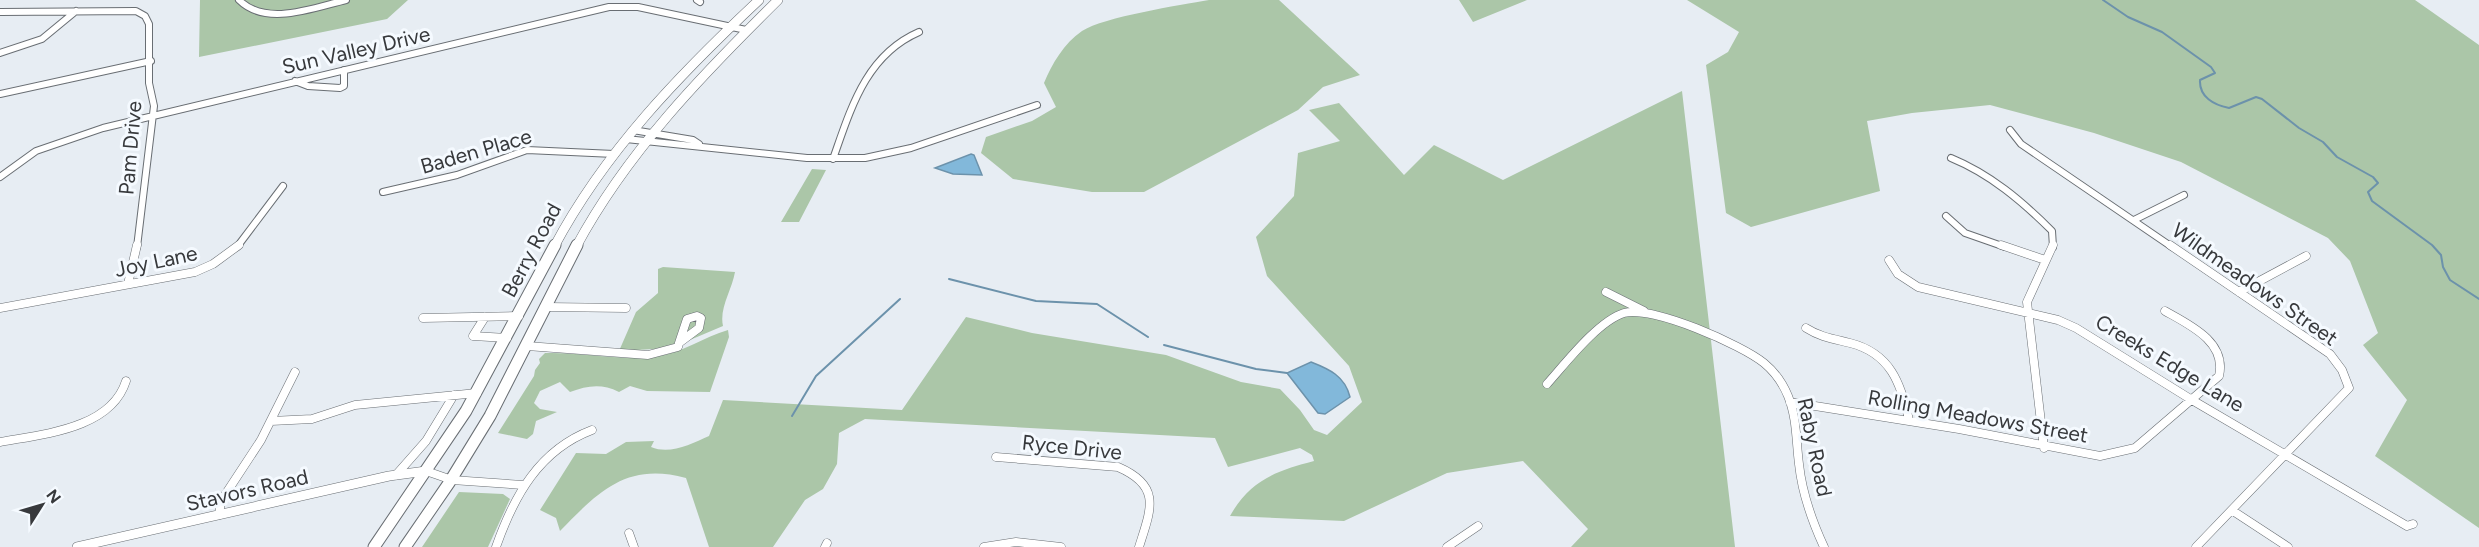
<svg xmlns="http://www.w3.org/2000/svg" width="2479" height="547" font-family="Figtree,sans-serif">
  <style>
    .green { fill: #abc6a8 }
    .water { fill: #82b8da; stroke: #6c92ab; stroke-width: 1.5 }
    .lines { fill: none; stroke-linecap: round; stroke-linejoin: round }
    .stream { stroke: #6c92ab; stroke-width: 2 }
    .minor-far1-casing { stroke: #696e73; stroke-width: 8 }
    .minor-casing { stroke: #696e73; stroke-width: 9 }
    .tertiary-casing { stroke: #696e73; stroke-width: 10 }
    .trunk-far1-casing { stroke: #696e73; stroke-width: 10 }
    .trunk-casing { stroke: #696e73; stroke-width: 13 }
    .minor-far1 { stroke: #fff; stroke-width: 6 }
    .minor { stroke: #fff; stroke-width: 8 }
    .tertiary { stroke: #fff; stroke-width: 9 }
    .trunk-far1 { stroke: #fff; stroke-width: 9 }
    .trunk { stroke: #fff; stroke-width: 11 }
    .labels { text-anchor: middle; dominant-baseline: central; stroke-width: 6; stroke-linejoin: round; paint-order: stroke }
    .street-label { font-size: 21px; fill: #37393c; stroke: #f5faff }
  </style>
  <rect width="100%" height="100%" fill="#e7edf3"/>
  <!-- green -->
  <path class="green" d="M200,0h208l-21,19 -188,38z
    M1209,0h70l81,75 -37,12 -25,23 -154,82h-52l-79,-13 -32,-26 5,-16 46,-16 24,-14 -12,-24c8,-19 20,-40 38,-52 22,-14 98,-26 127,-31z
    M1459,0h68l-54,22z
    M1687,0h728l64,45v483l-104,-72 32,-56 -44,-55 15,-12 -28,-72 -22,-23 -147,-76 -87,-29 -104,-28 -78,8 -45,8 13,70 -129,36 -25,-14 -20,-148 22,-13 11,-20z
    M1682,91l53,456h-164l17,-18 -65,-68 -76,12 -103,48 -114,-5c20,-36 46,-45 84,-55l-2,-6 -12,-7 -72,19 -13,-29 -350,-19 -26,14 -2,31 -14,25 -18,11 -32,47h-64l-23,-69c-59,-16 -87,13 -126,53l-4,-13 -16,-8 36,-57 30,1 20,-12 28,-1 -3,6c19,8 40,-3 58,-11l14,-36 179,10 64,-93 66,16 134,22 75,27 39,7 20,21 14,20 13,5 35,-33 -13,-36 -82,-90 -11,-39 38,-41 4,-43 42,-12 -31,-31 30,-7 65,72 30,-30 69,35z
    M812,169l14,1 -27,52h-18z
    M663,267l72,5c-3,18 -16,36 -12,54l-52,22 -52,3 17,-39 22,-19v-24z
    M728,330l1,7 -19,55 -63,-1 -17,-5 -11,6c-18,-9 -32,-6 -49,0l-10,-10 -20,9 -6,12 6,6 17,3 -21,9 -3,13 -6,5 -29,-6 36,-57 1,-6 5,-7 -1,-4 6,-6c38,-1 75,8 113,3 24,-3 46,-19 70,-26z
    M459,492l44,2 7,5 -22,48h-66z"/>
  <!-- water -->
  <path class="water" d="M971,154l3,1 8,20 -29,-1 -18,-6z
    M1311,362c18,7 34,14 39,35l-25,17 -7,-1 -31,-40z"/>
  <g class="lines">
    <!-- stream -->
    <path class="stream" d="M2103,0l25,17 34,15 49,35 4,6 -15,7c-1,17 14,25 29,28l27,-11 6,2 37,29 24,14 14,15 36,20 5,6 -10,9 4,9 60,44 9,10 2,12 7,13 29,19
      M949,279l87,22 61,3 51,33
      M1164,345l92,24 31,4
      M792,416l24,-40 84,-77"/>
    <!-- minor-far1 casing -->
    <g class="minor-far1-casing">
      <path id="minor-far1" d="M239,0c27,27 74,8 107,0
        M697,0l3,2
        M0,12l136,-1 9,5 4,8v59l5,23 -17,141
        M0,53l42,-14 34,-28
        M295,81l13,5 32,2 4,-2v-16
        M0,94l151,-33
        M633,130l60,10 6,4
        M2010,130l11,14 151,103
        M626,139l181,19h58l46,-10 126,-43
        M1951,158c39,16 71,43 101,73l1,16
        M833,159c18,-51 33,-104 86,-127
        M0,177l36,-26 67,-23 506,-121h29l108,23
        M383,192l74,-17 70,-25 87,4
        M1946,216l19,17 40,14
        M2134,220l50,-25
        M237,247l46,-61"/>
    </g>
    <!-- minor casing -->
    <g class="minor-casing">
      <path id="minor" d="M2001,245l44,15
        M2170,245l160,109 12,16 7,18 -153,159
        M1889,260l9,14 20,13 140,33 18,8 116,72 215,126 6,-2
        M128,284l9,-39
        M1606,292l38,19
        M2239,292l67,-36
        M547,307l79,1
        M0,308l195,-36 18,-8 26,-19
        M697,316l4,2 -2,10 -20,15 8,-24z
        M485,317l-12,19 34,2
        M423,318l96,-2
        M1806,328c14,9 28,11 44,15 40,10 51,40 59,77
        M527,346l121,9 30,-8 1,-4
        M1547,384c18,-20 51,-63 77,-71 28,-8 118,32 140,50 11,9 19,21 24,33 9,22 8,45 11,68 3,29 13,57 25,83
        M1790,402l169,27 141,27 35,-8 84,-72c8,-34 -29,-51 -54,-65
        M271,421l41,-2 43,-14 122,-12
        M0,442c43,-8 111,-13 126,-61
        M2044,448l-17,-146 26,-57
        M996,457l122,10c44,19 33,42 21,80
        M426,471l26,9 71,5
        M396,475l30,-34 28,-46
        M2233,511l55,36
        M219,515l2,-14 40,-61 34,-68
        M629,533l5,14
        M496,547c18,-51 43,-97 96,-117
        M825,547l2,-4
        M984,547l32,-5 45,5
        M1447,547l31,-21"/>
    </g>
    <!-- tertiary casing -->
    <g class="tertiary-casing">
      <path id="tertiary" d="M77,547l312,-71 37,-5"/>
    </g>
    <!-- trunk-far1 casing -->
    <g class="trunk-far1-casing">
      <path id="trunk-far1" d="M554,247c51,-96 126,-173 205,-247
        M576,247c51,-95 126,-172 202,-247"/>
    </g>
    <!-- trunk casing -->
    <g class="trunk-casing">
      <path id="trunk" d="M374,547l92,-136 89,-166
        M405,547l44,-64 41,-67 87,-171"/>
    </g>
    <!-- minor-far1 -->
    <use href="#minor-far1" class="minor-far1"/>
    <!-- minor -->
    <use href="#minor" class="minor"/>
    <!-- tertiary -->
    <use href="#tertiary" class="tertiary"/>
    <!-- trunk-far1 -->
    <use href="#trunk-far1" class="trunk-far1"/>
    <!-- trunk -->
    <use href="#trunk" class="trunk"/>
  </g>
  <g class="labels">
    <!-- street labels -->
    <g class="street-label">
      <text transform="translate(356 50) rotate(-13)">Sun Valley Drive</text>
      <text transform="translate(130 148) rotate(-85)">Pam Drive</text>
      <text transform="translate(476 151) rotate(-16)">Baden Place</text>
      <text transform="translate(531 250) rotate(-62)">Berry Road</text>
      <text transform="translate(156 261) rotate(-12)">Joy Lane</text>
      <text transform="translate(2255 284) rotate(35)">Wildmeadows Street</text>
      <text transform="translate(2170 363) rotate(31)">Creeks Edge Lane</text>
      <text transform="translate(1978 416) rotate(10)">Rolling Meadows Street</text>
      <text transform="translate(1072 447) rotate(6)">Ryce Drive</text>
      <text transform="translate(1815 447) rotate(78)">Raby Road</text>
      <text transform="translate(247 490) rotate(-13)">Stavors Road</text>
    </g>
  </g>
  <!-- north arrow -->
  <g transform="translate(42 505) rotate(53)" stroke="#f5faff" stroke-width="4.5" paint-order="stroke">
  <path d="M0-4.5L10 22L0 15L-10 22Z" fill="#37393c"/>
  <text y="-9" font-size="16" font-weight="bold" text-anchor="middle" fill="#37393c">N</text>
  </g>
</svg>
